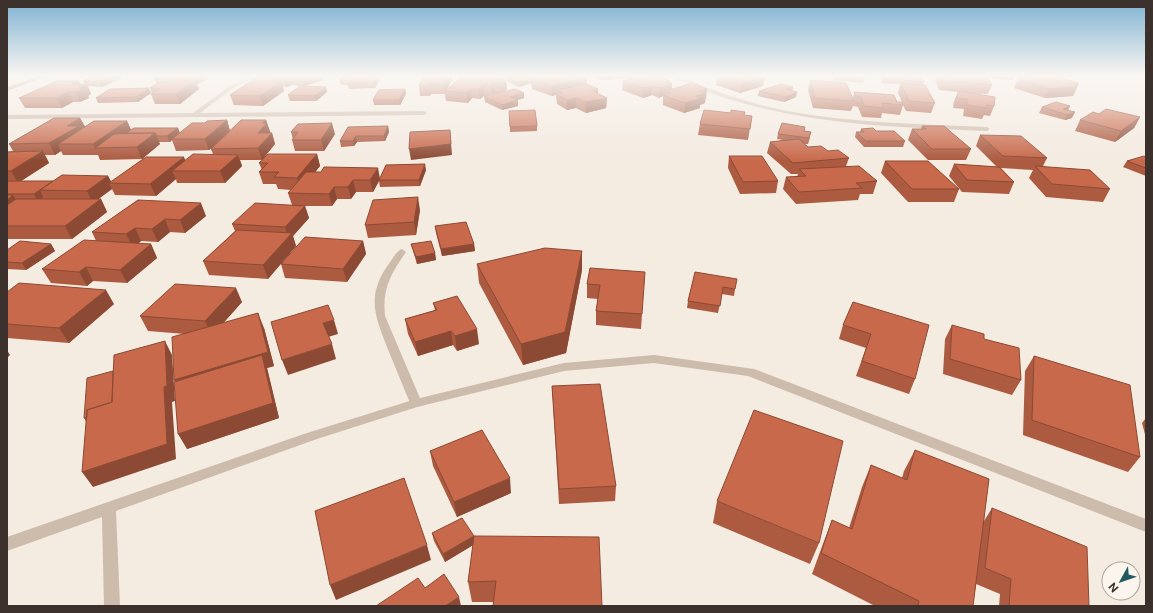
<svg xmlns="http://www.w3.org/2000/svg" width="1153" height="613" font-family="'Public Sans',sans-serif">
  <style>
    .lines { fill: none; stroke-linecap: round; stroke-linejoin: round }
    .lane { fill: #cdbbac; fill-rule: evenodd }
    .street { fill: #cdbbac; fill-rule: evenodd }
    .secondary { fill: #a18a7d; fill-rule: evenodd }
    .wall { fill: #ac5a40; fill-rule: evenodd }
    .shaded-wall { fill: #8c4a34 }
    .building { fill: #c8694b; stroke: #8c4a34 }
  </style>
  <rect width="100%" height="100%" fill="#f4ebe1"/>
  <g class="lines">
    <!-- lane -->
    <path class="lane" d="M402,249l4,3c-15,22 -24,36 -21,64l37,87 -2,3 -4,1 -4,-1 -2,-3c-7,-17 -14,-34 -21,-51 -13,-34 -24,-54 -1,-87 4,-5 8,-14 14,-16z"/>
    <!-- street -->
    <path class="street" d="M253,75h7l-25,12 -35,26 224,-2 3,2 -3,2 -417,4v-4l186,-2 38,-28z
      M671,75c14,-1 29,11 43,15 24,9 48,16 73,21 66,12 133,13 200,16l3,2 -3,2c-90,-4 -179,-6 -265,-34 -15,-5 -38,-13 -51,-22z
      M654,355l100,14 392,150v13l-398,-156 -94,-13 -90,8 -147,36 -100,32 -201,72 4,95h-16l-2,-89 -95,34v-14l300,-104 109,-34 148,-36z"/>
    <!-- secondary -->
    <path class="secondary" d="M43,75h7l-43,16v-4z"/>
  </g>
  <!-- wall -->
  <path class="wall" d="M163,75h43l2,4 -11,5 2,5 -19,15h-25l-4,-10h1l-2,-6 8,-5h-2l-2,-5z
    M268,75h54l1,5 -18,6 22,6 -11,9h-26l-2,-6 15,-9 -11,-1 -6,2 -3,-1 1,5 -21,15 -29,-1 -4,-10 39,-17z
    M328,75h14l-6,2z
    M425,75h26l1,4 -5,10 12,-10v-4h37v4h10l1,10 -3,2 20,2v5l-7,2h1v6l-16,4 -17,-8 -1,-6 6,-1h-5l-5,4 -8,-1 -4,5 -22,-2 -1,-7h-14l-1,2h-10l-1,-10z
    M512,75h72l3,9 11,10 9,4 -1,10 -20,5 -10,-5 -9,2 -10,-6 -1,-9 -4,1 -20,-7 -1,-6 -12,4 -11,-5 -1,-5 5,-1z
    M595,75h62l-12,1v1h-2l27,4v3h2v5h35l-1,10h-1v4l-5,2v3l-16,5 -21,-8v-9l-4,2 -7,-3 -9,3 -21,-8 1,-9 9,-3 -33,2z
    M718,75l47,1 -2,10 -23,7 -24,-8z
    M834,75h30v3l-1,5 -30,-3z
    M880,75h41l3,7 -1,3 12,18 -4,10 -25,-2 -3,-6 -3,10 -18,-2 -1,5 -19,-1 -4,-10 -5,-1 -2,5 -38,-3 -5,-18 2,-10 43,18 1,-6 43,10h5l-4,-9 2,-9 -18,-1z
    M936,75h79l-3,5 -24,-2 4,7 -4,9 -21,-1 27,13 -4,10 -6,-1 -2,4 -19,-3 1,-7 -11,-1 1,-7 4,-9 -19,-2 -4,-10z
    M122,78l-21,9 -13,-1 3,8 -3,2 1,2 -9,4h-7l-11,6h-37l-6,-10 62,-14h4l-2,-3z
    M1018,78l61,5 -6,13 -28,2 -31,-10z
    M339,80h40l-4,8 -26,1 -1,-4h-7z
    M793,87l-1,4 4,6 -12,5 -26,-6 1,-5z
    M405,89l1,5 -6,11h-26l-1,-5z
    M151,93l-13,9 -40,1 -2,-5z
    M1070,106l-2,4 4,8 -7,2 -26,-7 3,-6z
    M1099,114l41,3 -6,11 -19,14 -40,-11 5,-11z
    M744,115l8,1 -4,24 -50,-5 2,-11z
    M80,118l5,9 42,-6 4,9 47,-2 2,5 25,-10 22,-3 3,11 36,-11 4,13h2l3,11 -13,16h-22l2,6 -17,17h-48l-1,-4 -20,17 -41,-1 -3,-6 -14,10h3l6,13 -35,27h-65v-87l6,-1 -4,-7zM172,140l4,11 33,-1 10,-9 -8,8 2,5 -28,6 -74,22 -3,-6 -55,5h-32l28,-18 -4,-8h10l6,-4 2,4h35l2,5 42,-1 18,-15 -1,-2h11z
    M298,124l37,10 -11,17h-29l-3,-11 1,-1 -2,-7z
    M388,126l1,6 -4,9 -28,1 -3,4 -13,1 -1,-6z
    M537,126v5l-27,1v-5z
    M922,126l49,23 -5,11h-38l-20,-20 4,-11h9z
    M805,127l-1,4 6,7 -2,6h-4l4,3 20,4 21,7 -3,8 31,15 -4,13h-13l-2,6 -62,4 -13,-15 3,-12h11l1,-3h-7l-24,-21 3,-11 13,-2 -6,-1 1,-5z
    M861,129l15,2 29,10 -2,6h-39l-9,-10 1,-5h4z
    M980,135l67,23 -4,8 67,23 -7,13 -57,-5 -17,-19 4,-8 -32,-2 13,14 -5,12 -47,-2 -13,-16 5,-12 43,3 -21,-21z
    M317,154l3,12 -5,6 65,6 46,-8 -6,16 -40,1 -1,-6 -6,11h-17l-5,7h-14l-5,7h-27l4,12 -16,18 3,10 -28,33 -59,-4 -6,-14 32,-30 -3,-7 60,-19 -4,-12 4,-3 -14,-1 -2,-5h-13l-4,-12 3,-2 -3,-7z
    M729,156l49,25 -2,12 -36,1 -12,-26z
    M1146,157v19l-23,-9 4,-6z
    M885,161l74,28 -5,13h-46l-27,-29z
    M138,200l68,16 -21,17 -15,-1 -12,10 -17,-1 -3,3h13l6,14 -30,25 -34,-2 -6,5 -36,-3 -9,-14 54,-28 -4,-9z
    M420,210l-4,25 -48,3 -3,-13z
    M435,226l39,18 1,7 -33,5 -6,-23z
    M363,241l3,13 -19,28 -62,-4 -4,-14z
    M51,244l4,7 -29,19 -19,-1v-19z
    M411,244l24,9 1,7 -19,4 -4,-13z
    M582,251v19l-16,83 -43,12 -44,-82 -2,-19z
    M590,268l52,46 -1,15 -45,-4v-14l2,-12 -11,-1v-14z
    M695,272l40,17 -1,7 -12,-2 -4,19 -31,-5 1,-7z
    M7,292l107,12 -45,39 -62,-5z
    M242,302l-19,21 41,5 10,38 -7,2 12,50 -92,31 -12,-68 10,-47 -37,-3 -8,-15z
    M853,302l62,77 -6,15 -53,-18 10,-28 -27,-9 4,-14z
    M433,303l46,41 -22,7 -4,-6 -35,11 -10,-22 -3,-15 30,-9z
    M952,325l32,14 37,41 -9,15 -69,-21 2,-35z
    M1034,356l106,101 -12,15 -105,-37 2,-64z
    M552,386l64,100 -1,15 -56,3z
    M1146,418v20l-4,-15z
    M915,450l69,71 8,-13 97,98h-90l1,-12 -24,-10 -3,22h-98l-63,-32 12,-33 8,-21 17,8 13,-41 9,-22 31,13 2,-7z
    M430,451l81,42 -54,24 -24,-51z
    M717,501l102,42 -9,21 -97,-41z
    M432,533l42,5 125,-1 -105,65h-22l-4,-20 5,-37 -28,17 -11,-21z"/>
  <!-- shaded-wall -->
  <path class="shaded-wall" d="M115,75h5l2,3 -21,9 -2,-5z
    M205,75h1l2,4 -11,5 2,5 -19,15 -4,-10 11,-12z
    M309,75h13l1,5 -19,6 -2,-9z
    M335,75h7l-6,2z
    M378,75l1,5 -4,8 -1,-5z
    M448,75h3l1,4 -6,12h-1l-1,-7z
    M496,75l1,8h-3l1,9 -3,3 -1,-9 1,-8z
    M539,75h7l-15,4v4l-12,4v-5z
    M599,75h58l-12,1v1l-46,3z
    M290,76l2,9 -6,2 -2,-9z
    M587,76v9l-29,5v4l-6,2v-10z
    M765,76l-2,10 -23,7 2,-10z
    M274,78l2,7 5,-4 3,10 -21,15 -3,-10 11,-15z
    M506,79l1,10 -4,4 -1,-10z
    M79,81l3,6 5,-3 4,10 -3,2 1,2 -9,4 -8,-18z
    M670,81v4l2,-1 -1,10v-1l-5,-2 -1,5 -2,-1v1l-4,2 1,-10 5,-6z
    M1079,83l-6,13 -28,2 4,-9z
    M429,84l2,10 -1,2 -2,-10z
    M484,85l1,10 -5,4 -1,-10z
    M652,86v9l-9,3v-10z
    M326,87l1,5 -11,9 -1,-5z
    M793,87l-1,5 -6,-3z
    M149,88l2,5 -13,9 -2,-5z
    M405,89l1,5 -6,11 -1,-5z
    M471,89l1,9 -4,5 -2,-10z
    M598,89v9l-7,-8z
    M707,89l-2,14 -5,2v3l-16,5 1,-10 14,-12z
    M69,92l4,10 -11,6 -5,-10z
    M797,92l-1,5 -12,5 1,-5z
    M524,93v5l-14,4v-5z
    M576,98v10l-9,2v-10z
    M607,98l-1,10 -20,5v-11z
    M518,100v6l-16,4v-5z
    M1070,106l-2,5 -5,-2z
    M1075,112l-3,6 -7,2 2,-5z
    M1140,117l-6,11 -19,14 6,-11z
    M80,118l6,10 -28,16 3,7 -6,4 -6,-12 18,-17z
    M227,120l3,11 -21,19 -4,-11z
    M266,120l5,14 -13,-1 4,-10z
    M127,121l5,11 -37,16 -2,-4z
    M332,123l3,11 -11,17 -3,-11z
    M388,126l1,6 -4,9 -1,-5z
    M178,128l2,6 -8,5v1l-2,2 -3,-6z
    M450,130l2,25 -41,5 -2,-11z
    M155,133l5,11 -18,15 -5,-12z
    M272,133l3,11 -13,16 -4,-12z
    M356,136l1,6 -3,4 -1,-5z
    M43,151l6,12 -31,20 -7,-12z
    M317,154l3,12 -19,24 -4,-12z
    M238,155l4,11 -17,17 -5,-12z
    M184,157l5,12 -17,2 4,8 -20,17 -6,-12z
    M425,164l1,6 -6,16 -1,-6z
    M378,168l2,11 -1,1v1l-6,11 -3,-12z
    M108,176l4,7h-3l3,6 -19,14 -6,-12z
    M353,180l3,12 -5,7 -3,-12z
    M334,187l3,12 -5,7 -3,-12z
    M40,190l3,7 -5,4 -4,-7z
    M13,195l4,7 -10,7v-9z
    M418,197l2,13 -4,25 -2,-13z
    M101,199l6,13 -35,27 -7,-13z
    M201,203l5,13 -21,17 -5,-13z
    M305,206l4,12 -16,18 3,10 -28,33 -5,-14 25,-27 -3,-11z
    M165,219l5,13 -12,10 -6,-13z
    M135,228l6,13 -8,7 -7,-14z
    M363,241l3,13 -19,28 -4,-13z
    M51,244l4,7 -29,19 -4,-7z
    M151,244l6,14 -30,25 -7,-13z
    M474,244l1,7 -33,5 -1,-7z
    M582,251v19l-16,83 -43,12 -2,-21z
    M435,253l1,7 -19,4 -1,-7z
    M86,267l7,14 -6,5 -8,-14z
    M236,288l6,14 -30,34 -7,-15z
    M106,290l8,14 -45,39 -10,-15z
    M258,313l6,15 10,38 -7,2 12,50 -92,31 -9,-15 4,-39 -8,-15z
    M334,320l4,14 -10,3 -5,-14z
    M477,329l2,15 -22,7 -2,-15z
    M451,331l2,14 -35,11 -3,-14z
    M165,341l7,14 3,46 -3,1 4,57 -83,28 -11,-15 82,-85z
    M332,344l4,15 -48,16 -6,-15z
    M7,350l3,5 -3,3z
    M112,409l-23,17 -5,-8z
    M510,478l1,15 -54,24 -3,-15z
    M474,536l1,8 -30,18 -2,-8z
    M427,545l4,15 -95,40 -6,-15z
    M459,597l2,9h-16z"/>
  <!-- building -->
  <path class="building" d="M98,75h17l-16,7 -16,-1z
    M163,75h42l-13,5h-19l-19,-2z
    M273,75h36l-7,2 -12,-1 -6,2z
    M378,75l-4,8 -27,1 3,-4h-11l3,-4z
    M425,75h23l-4,9h-15l-1,2h-9z
    M465,75h31l-4,3 14,1 -4,4h-8l-3,3 -7,-1 -5,4h-8l-5,4 -21,-2z
    M516,75h24l2,1 -23,6 -12,-5z
    M546,75h38l3,1 -35,10 -21,-7z
    M718,75h42l5,1 -23,7z
    M835,75h29v3z
    M883,75h38l3,7 -41,-4z
    M939,75h47l6,10 -50,-5z
    M1040,75h11l28,8 -6,1 5,2 -29,3 -31,-11z
    M639,76l6,2 11,-2 14,5 -5,1 7,2 -12,4 -8,-2 -9,2 -20,-7z
    M256,78h18l-3,3h10l-21,15 -30,-1z
    M172,80h23l-19,14h-25l9,-6h-10l10,-6h9z
    M810,80l36,3 8,18 -39,-3z
    M57,81h22l-7,3h15l-7,4h5l-10,4h-6l-12,6h-38z
    M692,83l15,6 -8,2 7,2 -10,3 5,2 -16,5 -22,-8 8,-2 -5,-2z
    M587,84l11,5 -7,1 16,8 -21,4 -10,-4 -9,2 -11,-6 7,-1 -5,-3z
    M781,84l12,3 -7,2 11,3 -12,5 -26,-6z
    M901,84l24,1 10,18 -26,-2z
    M300,86l26,1 -11,9 -27,-1z
    M149,88l-13,9 -40,1 14,-9z
    M405,89l-6,11h-26l6,-10z
    M515,89l9,4 -14,4 8,3 -16,5 -18,-9z
    M958,91l37,6 -1,9 -7,-1 -1,3 -19,-3v-6l-10,-1z
    M854,92l40,3 3,7h5l1,3 -21,-2 2,5 -20,-2 -3,-9 -5,-1z
    M1056,102l14,4 -7,3 12,3 -8,3 -25,-8z
    M1106,109l34,8 -19,14 -41,-11 13,-8 6,2z
    M535,110l2,16 -27,1 -1,-16z
    M704,110l27,3v-3l14,2 -1,3 8,1 -2,13 -50,-5z
    M54,118h26l-13,8h12l-30,17 -40,1z
    M227,120l-22,19h-33l20,-16h13l2,-2z
    M241,120h25l-4,3h5l-9,10h14l-14,15 -47,1z
    M94,121h33l-34,23h-35z
    M332,123l-11,17h-29l6,-8h-7l7,-8z
    M782,123l23,4 -1,4 7,1 -2,6 -31,-4z
    M388,126l-4,10h-28l-3,5h-13l8,-14z
    M922,126h22l27,23h-39l-20,-20h14z
    M134,128h44l-11,8h-10l-2,-3h-29z
    M873,128l3,3h18l11,10h-39l-10,-9h8l-3,-3z
    M450,130l1,14 -42,5 1,-17z
    M155,133l-18,14 -42,1 19,-14z
    M980,135l41,1 26,22 -44,-2z
    M799,139l9,8 13,-1 7,5 10,-1 11,8 -56,5 -23,-21z
    M43,151l-32,20h-4v-19z
    M193,154l45,1 -18,16h-48z
    M268,154h49l-20,24 -23,-1 5,-5h-20l9,-9h-9z
    M729,156h33l16,25 -35,1z
    M1144,156l2,1v11l-19,-7z
    M146,157h38l-34,27 -41,-1z
    M885,161h43l31,28h-47z
    M425,164l-6,16h-40l7,-15z
    M954,164l45,3 15,15 -47,-2z
    M859,166l18,15 -21,2 6,5 -63,4 -13,-15 20,-1 -7,-7z
    M1035,166l55,4 20,19 -58,-5z
    M324,167l54,1 -8,12h-17l-5,7h-14l-5,7 -41,-1 18,-21h15z
    M62,175l46,1 -21,15 -47,-1z
    M9,181h44l-19,13h-27v-12z
    M7,195h6l-6,5z
    M418,197l-4,25 -49,3 8,-25z
    M16,199h85l-36,27h-58v-21z
    M138,200l63,3 -21,17 -15,-1 -13,10 -17,-1 -9,6 -34,-2z
    M255,203l50,3 -20,21 -53,-3z
    M466,222l8,22 -33,5 -6,-23z
    M237,230l55,3 -29,32 -60,-4z
    M305,237l58,4 -20,28 -62,-5z
    M84,240l67,4 -31,26 -34,-3 -7,5 -37,-3z
    M20,241l31,3 -29,19 -15,-1v-12z
    M431,241l4,12 -19,4 -5,-13z
    M545,248l37,3 -17,81 -44,12 -44,-80z
    M590,268l55,4 -3,42 -46,-3 4,-26 -13,-1z
    M695,272l42,7 -2,10 -12,-2 -3,19 -32,-5z
    M19,283l87,7 -47,38 -52,-4v-32z
    M175,284l61,4 -31,33 -65,-5z
    M457,296l20,33 -22,7 -4,-5 -36,11 -10,-23 32,-9 -4,-7z
    M853,302l76,23 -14,54 -53,-18 9,-27 -28,-9z
    M328,305l6,15 -11,3 9,21 -50,16 -11,-38z
    M258,313l10,39 -94,28 -2,-43z
    M952,325l32,9v5l35,9 2,32 -71,-21z
    M165,341l2,45 -3,1 3,57 -85,28 5,-62 25,-8 2,-47z
    M262,355l11,48 -95,31 -4,-52z
    M1034,356l96,29 10,72 -108,-37z
    M113,371l-1,31 -25,8v7l-3,1 3,-40z
    M600,384l16,102 -57,3 -7,-103z
    M754,410l89,31 -24,102 -102,-42z
    M482,430l28,48 -56,24 -24,-51z
    M915,450l74,29 -16,127h-55l1,-5 -98,-48 11,-33 20,9 19,-64 36,15z
    M404,478l23,67 -97,40 -15,-74z
    M992,508l95,39 2,59h-80l2,-27 -26,-11z
    M462,518l12,18 -31,18 -11,-21z
    M474,536l125,1 3,69h-109l3,-25 -28,1z
    M444,574l15,23 -14,9h-69l42,-28 7,10z"/>
  <!-- sky -->
  <linearGradient id="sky" x2="0" y2="1"><stop stop-color="#7eb2d2"/><stop offset="0.47" stop-color="#faf6f2"/><stop offset="1" stop-color="#faf6f2" stop-opacity="0"/></linearGradient>
  <rect width="1153" height="161" fill="url(#sky)"/>
  <!-- border -->
  <rect width="1153" height="613" fill="none" stroke="#3b302b" stroke-width="16"/>
  <!-- north arrow -->
  <g transform="translate(1121 581) rotate(230)"><circle r="19" fill="#fbf5ee" stroke="#aea6a0"/>
  <path d="M0-3L7 15L0 10L-7 15Z" fill="#1f5a5e"/>
  <text y="-6" font-size="11" font-weight="bold" text-anchor="middle" fill="#3b302b">N</text>
  </g>
</svg>
